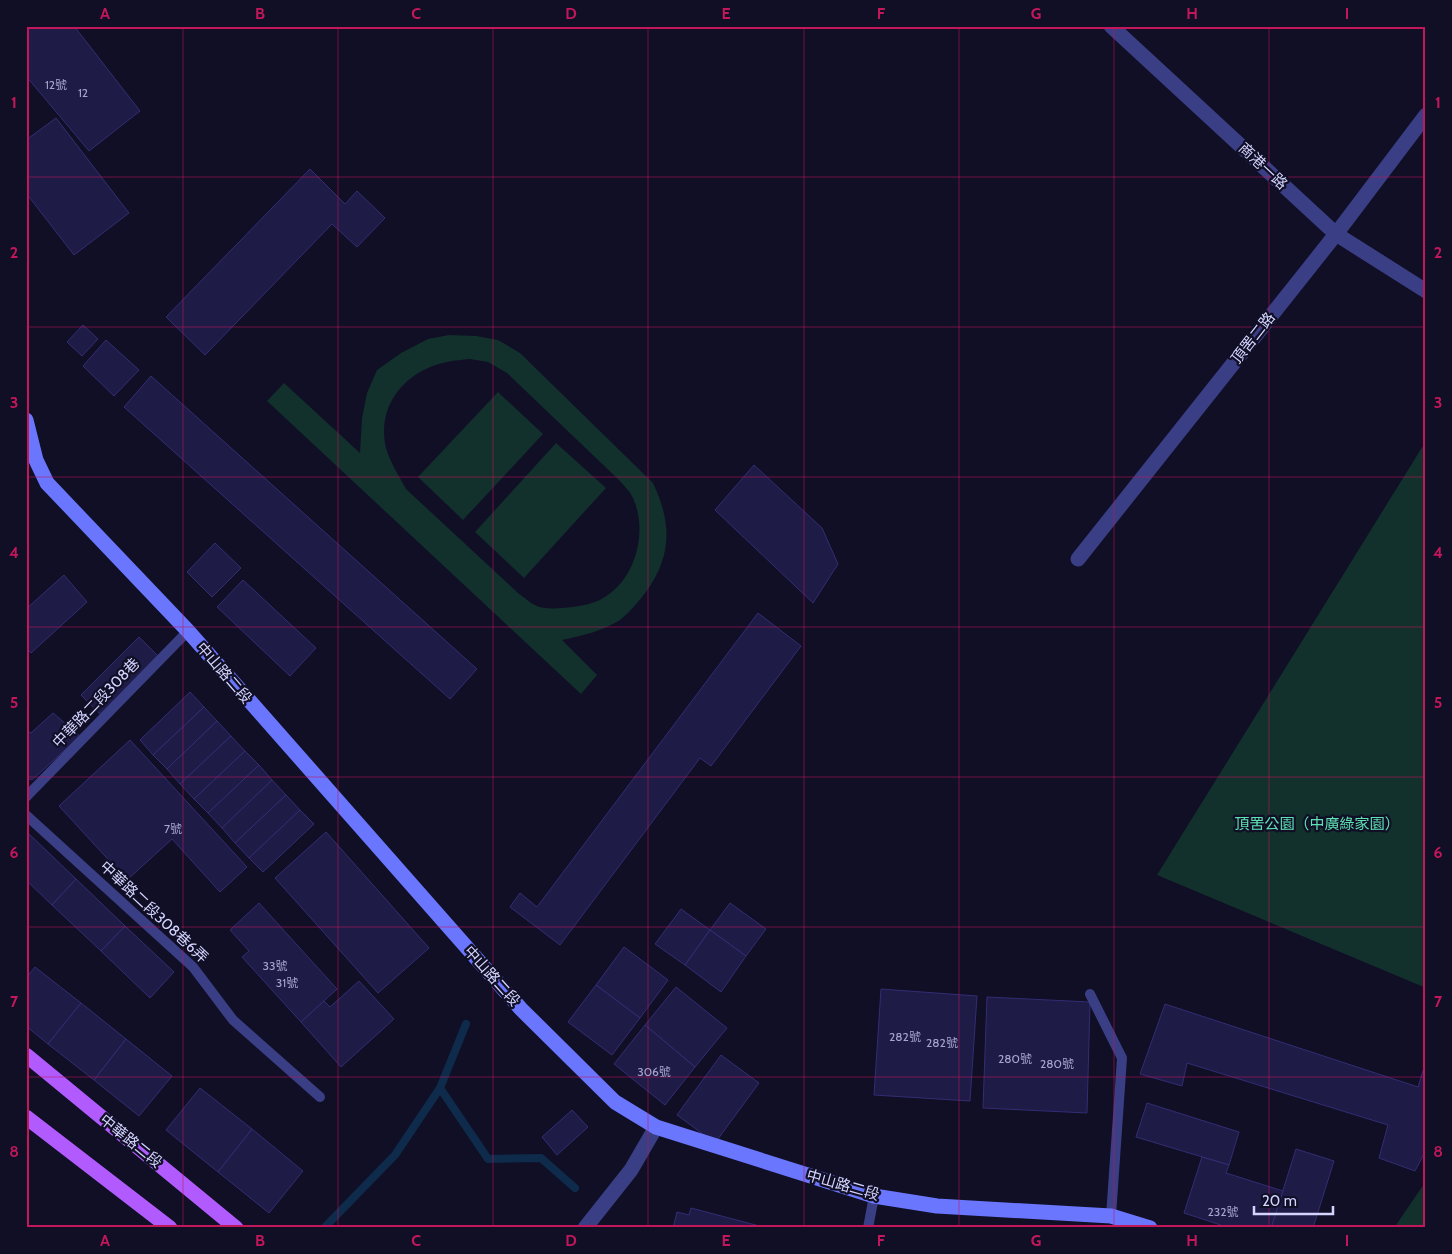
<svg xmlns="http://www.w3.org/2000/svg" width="1452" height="1254" font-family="Cabin,'Noto Sans TC',sans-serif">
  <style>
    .green { fill: #12302c; fill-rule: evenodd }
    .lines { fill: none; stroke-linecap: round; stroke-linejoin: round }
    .stream { stroke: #0e2b4b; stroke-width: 8 }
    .building { fill: #1f1b47; stroke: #332d73 }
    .lane { stroke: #3a3e85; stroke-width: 10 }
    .street { stroke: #3a3e85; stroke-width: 15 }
    .secondary { stroke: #6b76ff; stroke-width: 15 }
    .primary { stroke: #b15bff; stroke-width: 15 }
    .grid { fill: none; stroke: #c2185b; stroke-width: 1; stroke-opacity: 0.55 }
    .labels { text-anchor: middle; stroke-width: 4.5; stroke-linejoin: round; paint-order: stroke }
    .number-label { font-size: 12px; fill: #a7a6d1 }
    .street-label { font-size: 15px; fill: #d4d4ff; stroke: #100f26 }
    .park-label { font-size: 15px; fill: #5ee1b3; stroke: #100f26 }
    .neatline { fill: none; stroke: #c2185b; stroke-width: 2 }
    .grid-label { font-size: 16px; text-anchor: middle; font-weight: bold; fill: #c2185b }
  </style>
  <rect width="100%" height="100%" fill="#100f26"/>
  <g class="green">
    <path d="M449 335 476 336 498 340 520 353 653 483C672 523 672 556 646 592 638 602 630 612 620 620 603 631 581 636 562 640L597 675 581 694 267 401 284 383 360 453 362 418 367 393 377 370 401 353 428 339ZM470 359 488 362 507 373 619 480C624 486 630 491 633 498 648 531 636 578 605 597 596 603 582 606 572 607 561 608 547 610 537 606 531 604 524 597 518 593L406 489C399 476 390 462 386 448 376 405 406 370 447 362 455 360 463 360 470 359Z"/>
    <polygon points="498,392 543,434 463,520 418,477"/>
    <polygon points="1426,441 1426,988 1157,875"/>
    <polygon points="556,443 606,488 524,578 475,532"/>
    <polygon points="1426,1181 1426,1228 1394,1228"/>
  </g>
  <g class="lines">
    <g class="stream">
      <polyline points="466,1024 440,1088 488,1159 541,1158 575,1188"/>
      <polyline points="324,1228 395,1155 440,1088"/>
    </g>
  </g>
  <g class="building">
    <polygon points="26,26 74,26 140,111 89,151 26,76"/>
    <polygon points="56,118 129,213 74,255 26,193 26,140"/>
    <polygon points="310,169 345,204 357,191 385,218 357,247 332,224 205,355 166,317"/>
    <polygon points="83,325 98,339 82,356 67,342"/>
    <polygon points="106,340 139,370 114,396 83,366"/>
    <polygon points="151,376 477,669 450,699 124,407"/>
    <polygon points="754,465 822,528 838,564 813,603 715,510"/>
    <polygon points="215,543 241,568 212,597 187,572"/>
    <polygon points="64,575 87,602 31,653 26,648 26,609"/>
    <polygon points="243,580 316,648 290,676 217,607"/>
    <polygon points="758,613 801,646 711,766 700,758 560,945 510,907 520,893 537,907"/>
    <polygon points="139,637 158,656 101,715 81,695"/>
    <polygon points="190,692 204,707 153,755 140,740"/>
    <polygon points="204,707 217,721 167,769 153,755"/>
    <polygon points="53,713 80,736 32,780 26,778 26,730 31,733"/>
    <polygon points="217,721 231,736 180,784 167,769"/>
    <polygon points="231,736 245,751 194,799 180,784"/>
    <polygon points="130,740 247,867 220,892 172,839 127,880 59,806"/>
    <polygon points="245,751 259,765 208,813 194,799"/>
    <polygon points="259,765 272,780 222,828 208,813"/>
    <polygon points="272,780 286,795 235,843 222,828"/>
    <polygon points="286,795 300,810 249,858 235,843"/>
    <polygon points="300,810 314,824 263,872 249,858"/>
    <polygon points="326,832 429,948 378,993 275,878"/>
    <polygon points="28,833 76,879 52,905 26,880 26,835"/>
    <polygon points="76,879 125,926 101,951 52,905"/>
    <polygon points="259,903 337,989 301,1022 242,957 249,951 230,930"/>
    <polygon points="730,903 766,929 746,956 710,930"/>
    <polygon points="681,909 710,930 685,965 655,944"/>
    <polygon points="125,926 174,972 150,998 101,951"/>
    <polygon points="710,930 746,956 721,992 685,965"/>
    <polygon points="624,947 668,980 640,1018 596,985"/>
    <polygon points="35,967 81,1003 48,1044 26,1026 26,978"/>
    <polygon points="359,981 394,1019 341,1067 301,1022 324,1001 330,1007"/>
    <polygon points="596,985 640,1018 612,1055 568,1022"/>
    <polygon points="676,987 727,1028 695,1067 645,1025"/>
    <polygon points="881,989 977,996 970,1101 874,1095"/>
    <polygon points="987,997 1090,1002 1087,1113 983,1108"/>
    <polygon points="81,1003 126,1039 94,1080 48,1044"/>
    <polygon points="1165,1004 1418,1087 1426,1061 1426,1150 1415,1171 1379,1158 1388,1125 1187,1063 1182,1086 1140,1074"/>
    <polygon points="645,1025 695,1067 665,1105 614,1064"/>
    <polygon points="126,1039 172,1076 139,1116 94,1080"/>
    <polygon points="721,1055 759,1083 715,1143 677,1115"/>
    <polygon points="200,1088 252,1129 218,1172 166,1130"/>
    <polygon points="1147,1103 1239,1132 1229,1165 1136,1137"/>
    <polygon points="572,1110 588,1127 557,1155 542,1137"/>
    <polygon points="252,1129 303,1171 269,1213 218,1172"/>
    <polygon points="1296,1149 1334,1161 1313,1228 1271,1228"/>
    <polygon points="1202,1157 1229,1165 1226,1173 1283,1191 1271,1228 1230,1228 1184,1213"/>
    <polygon points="691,1208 767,1228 673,1228 677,1212 689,1215"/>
  </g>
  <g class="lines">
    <g class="lane">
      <polyline points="26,797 188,631"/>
      <polyline points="26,815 193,967 233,1020 320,1097"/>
      <polyline points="1090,994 1122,1058 1111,1216"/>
      <polyline points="868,1228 874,1196"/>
    </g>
    <g class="street">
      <polyline points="1111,26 1336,234 1426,291"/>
      <polyline points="1078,559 1336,234 1426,115"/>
      <polyline points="585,1228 631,1170 656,1127"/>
    </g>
    <polyline class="secondary" points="26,420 36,460 47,483 188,631 521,1009 615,1102 656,1127 874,1196 937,1206 1111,1216 1150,1228"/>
    <g class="primary">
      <polyline points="26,1055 236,1228"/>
      <polyline points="26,1117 170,1228"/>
    </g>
  </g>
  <path class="grid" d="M183 26V1228M338 26V1228M493 26V1228M648 26V1228M804 26V1228M959 26V1228M1114 26V1228M1269 26V1228M26 177H1426M26 327H1426M26 477H1426M26 627H1426M26 777H1426M26 927H1426M26 1077H1426"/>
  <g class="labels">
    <g class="number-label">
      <text x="56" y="89">12號</text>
      <text x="83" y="97">12</text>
      <text x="173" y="833">7號</text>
      <text x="275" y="970">33號</text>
      <text x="287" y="987">31號</text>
      <text x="905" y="1041">282號</text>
      <text x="942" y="1047">282號</text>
      <text x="1015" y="1063">280號</text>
      <text x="1057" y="1068">280號</text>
      <text x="654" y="1076">306號</text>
      <text x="1223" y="1216">232號</text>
    </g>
    <g class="street-label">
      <text transform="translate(1263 166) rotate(43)" y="5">商港一路</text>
      <text transform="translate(1253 338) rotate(-52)" y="5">頂罟二路</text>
      <text transform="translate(224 673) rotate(49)" y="5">中山路二段</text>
      <text transform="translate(96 703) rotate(-46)" y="5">中華路二段308巷</text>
      <text transform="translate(154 912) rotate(43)" y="5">中華路二段308巷6弄</text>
      <text transform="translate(492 976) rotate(48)" y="5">中山路二段</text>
      <text transform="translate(131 1141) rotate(39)" y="5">中華路二段</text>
      <text transform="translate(843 1185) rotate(16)" y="5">中山路二段</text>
    </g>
    <g class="park-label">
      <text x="1317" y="829">頂罟公園（中廣綠家園）</text>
    </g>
  </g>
  <rect width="1452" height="1254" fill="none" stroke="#100f26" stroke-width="55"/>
  <path d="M1254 1206v8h79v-8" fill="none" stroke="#d4d4ff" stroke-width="2.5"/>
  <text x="1262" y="1206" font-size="15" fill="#d4d4ff" stroke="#100f26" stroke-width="4" paint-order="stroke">20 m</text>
  <rect x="28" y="28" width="1396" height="1198" class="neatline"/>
  <g class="grid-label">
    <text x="105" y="19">A</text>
    <text x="260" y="19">B</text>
    <text x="416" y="19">C</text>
    <text x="571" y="19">D</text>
    <text x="726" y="19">E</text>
    <text x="881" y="19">F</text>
    <text x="1036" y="19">G</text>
    <text x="1192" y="19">H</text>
    <text x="1347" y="19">I</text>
    <text x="14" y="108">1</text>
    <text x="1438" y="108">1</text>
    <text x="14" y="258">2</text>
    <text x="1438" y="258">2</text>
    <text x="14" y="408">3</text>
    <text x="1438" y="408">3</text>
    <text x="14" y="558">4</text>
    <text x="1438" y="558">4</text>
    <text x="14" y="708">5</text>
    <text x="1438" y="708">5</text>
    <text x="14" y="858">6</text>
    <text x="1438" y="858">6</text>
    <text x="14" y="1007">7</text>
    <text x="1438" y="1007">7</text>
    <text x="14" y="1157">8</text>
    <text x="1438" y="1157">8</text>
    <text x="105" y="1246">A</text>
    <text x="260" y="1246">B</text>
    <text x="416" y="1246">C</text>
    <text x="571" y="1246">D</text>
    <text x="726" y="1246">E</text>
    <text x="881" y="1246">F</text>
    <text x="1036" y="1246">G</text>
    <text x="1192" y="1246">H</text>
    <text x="1347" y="1246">I</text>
  </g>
</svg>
